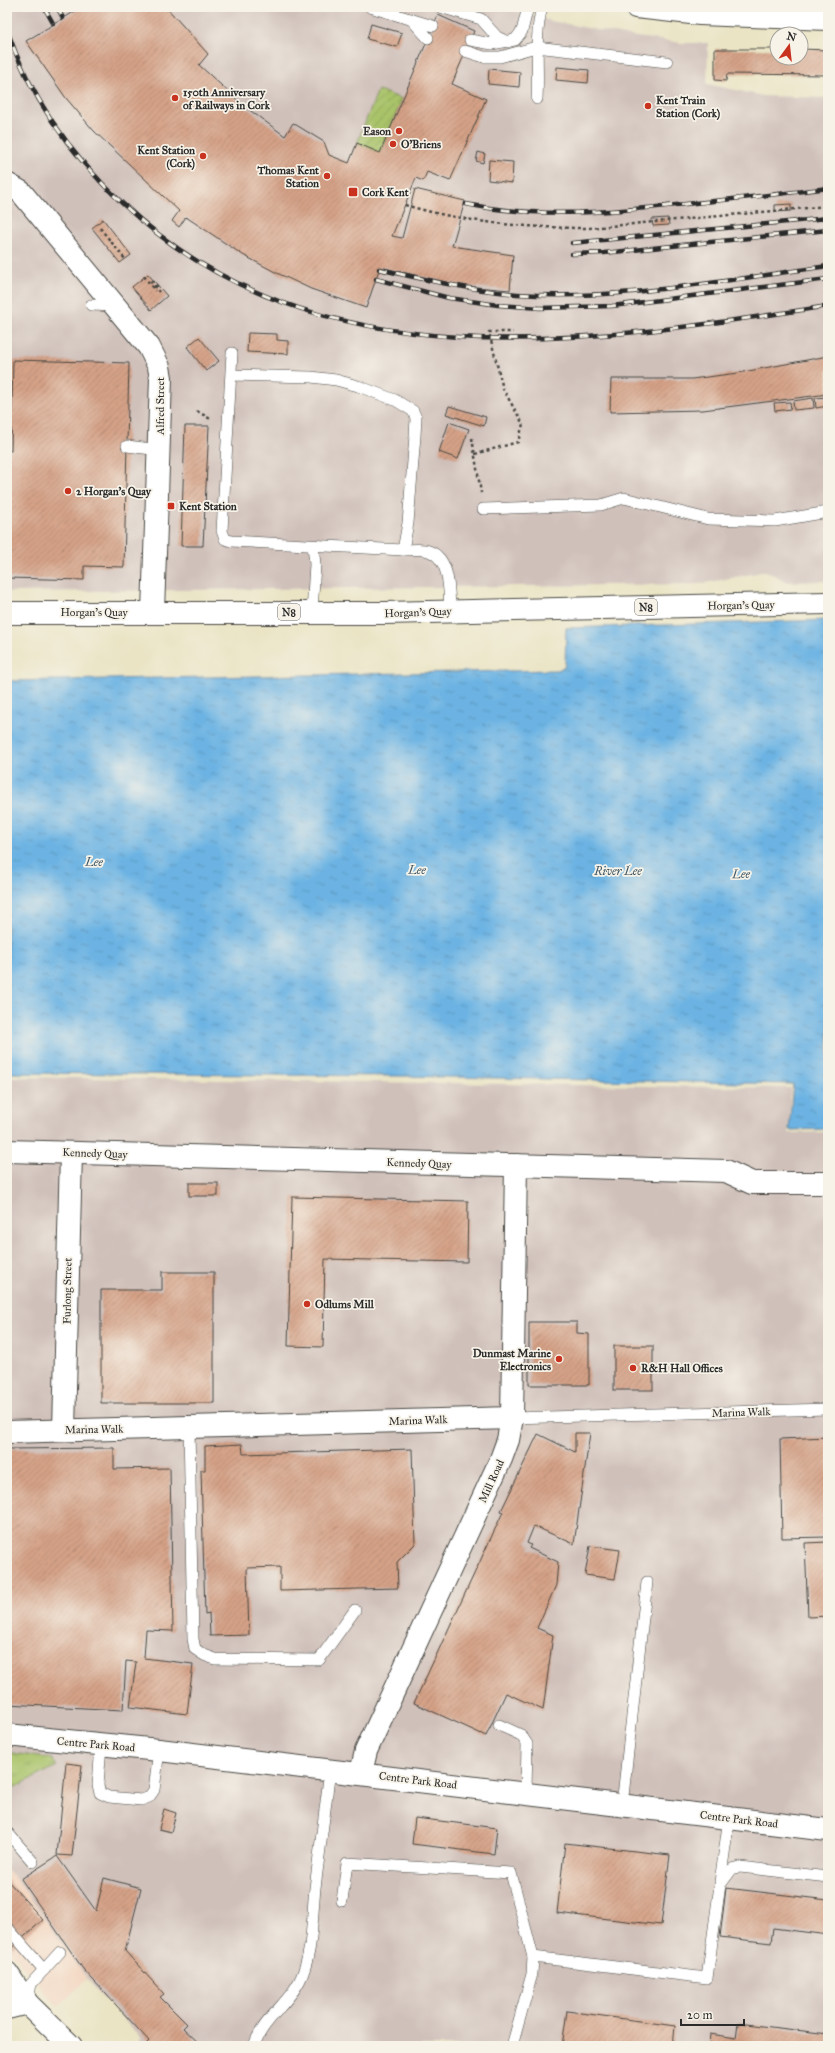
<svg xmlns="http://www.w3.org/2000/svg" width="835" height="2053" font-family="'IM FELL Great Primer',serif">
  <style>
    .built { fill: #f3d4be }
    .industrial { fill: #cfc0ba }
    .grass { fill: url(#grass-tufts); stroke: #6a774a }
    .garden { fill: url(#garden-furrows); stroke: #6a774a }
    .water { fill: url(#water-ripples); stroke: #4c6f87 }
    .building { fill: url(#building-hatch) }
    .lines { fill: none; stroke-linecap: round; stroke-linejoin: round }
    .service-casing { stroke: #484742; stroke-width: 12 }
    .minor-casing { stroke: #484742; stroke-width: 24 }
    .tertiary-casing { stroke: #484742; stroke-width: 24 }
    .trunk-casing { stroke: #484742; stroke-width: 24 }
    .path { stroke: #484742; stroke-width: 2.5; stroke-dasharray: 3 3; stroke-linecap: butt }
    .service { stroke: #fff; stroke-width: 11 }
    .minor { stroke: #fff; stroke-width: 22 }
    .tertiary { stroke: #fff; stroke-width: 22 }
    .trunk { stroke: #fff; stroke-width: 22 }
    .rail-casing { stroke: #2b2b2b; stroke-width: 4.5 }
    .rail { stroke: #f7f3e8; stroke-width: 3; stroke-dasharray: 9; stroke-linecap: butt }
    .poi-dot { fill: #c8321e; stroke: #f7f3e8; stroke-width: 1.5 }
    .labels { text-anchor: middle; stroke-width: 3.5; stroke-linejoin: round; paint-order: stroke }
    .shield { fill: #f7f3e8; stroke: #686764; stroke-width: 1 }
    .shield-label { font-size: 10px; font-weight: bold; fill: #2b2b2b }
    .poi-label { font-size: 11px; font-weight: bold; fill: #2b2b2b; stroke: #f7f3e8; text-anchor: start }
    .street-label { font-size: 11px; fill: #2b2b2b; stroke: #f7f3e8 }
    .water-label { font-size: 12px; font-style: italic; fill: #3e5462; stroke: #f7f3e8 }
  </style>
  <defs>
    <pattern id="grass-tufts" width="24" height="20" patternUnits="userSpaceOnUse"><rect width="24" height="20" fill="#a9c369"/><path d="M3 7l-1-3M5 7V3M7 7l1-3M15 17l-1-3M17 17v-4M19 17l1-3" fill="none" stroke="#8a9f57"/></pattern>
    <pattern id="garden-furrows" width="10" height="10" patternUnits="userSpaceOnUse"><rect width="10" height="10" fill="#a9c369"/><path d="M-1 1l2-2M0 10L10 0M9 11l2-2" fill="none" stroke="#8a9f57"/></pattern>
    <pattern id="water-ripples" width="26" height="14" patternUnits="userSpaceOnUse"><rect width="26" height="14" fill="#6cb3e3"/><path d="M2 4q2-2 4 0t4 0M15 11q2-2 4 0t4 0" fill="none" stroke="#5992b8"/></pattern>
    <pattern id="building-hatch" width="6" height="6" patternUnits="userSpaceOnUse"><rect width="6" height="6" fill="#d5a287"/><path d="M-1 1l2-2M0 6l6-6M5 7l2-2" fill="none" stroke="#ad846f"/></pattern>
  </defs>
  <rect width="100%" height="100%" fill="#f7f3e8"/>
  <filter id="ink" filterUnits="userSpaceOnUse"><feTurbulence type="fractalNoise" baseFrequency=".025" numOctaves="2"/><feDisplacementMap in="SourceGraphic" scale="8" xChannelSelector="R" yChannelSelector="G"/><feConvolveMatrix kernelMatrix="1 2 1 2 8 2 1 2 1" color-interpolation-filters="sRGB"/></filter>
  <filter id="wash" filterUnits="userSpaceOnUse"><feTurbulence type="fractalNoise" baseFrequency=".012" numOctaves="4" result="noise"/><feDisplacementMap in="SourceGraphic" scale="16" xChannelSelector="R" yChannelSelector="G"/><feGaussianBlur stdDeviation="0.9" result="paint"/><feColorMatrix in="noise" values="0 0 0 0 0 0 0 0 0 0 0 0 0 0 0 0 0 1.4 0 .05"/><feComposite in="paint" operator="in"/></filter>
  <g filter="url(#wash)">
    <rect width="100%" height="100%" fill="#eae4c5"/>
    <polygon class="built" points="7,1870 22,1886 87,1979 58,2007 7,1948"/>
    <g class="industrial">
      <polygon points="7,7 501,7 551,21 629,36 682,43 708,43 707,84 763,96 828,98 828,581 788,582 766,571 700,584 7,592"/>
      <polygon points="7,1077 791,1088 788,1133 828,1132 828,2046 133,2046 141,2039 87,1979 22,1886 7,1870"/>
    </g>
    <polygon class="grass" points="7,1752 52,1759 57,1766 7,1791"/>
    <polygon class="garden" points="378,90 402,99 380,153 357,143"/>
    <polygon class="water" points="828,620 828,1129 789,1130 793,1084 398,1076 7,1073 7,681 558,670 565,666 566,628"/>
    <g id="blocks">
      <g class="building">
        <polygon points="82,7 166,7 208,54 199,65 244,106 285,136 293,123 324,142 329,155 349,163 357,143 380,153 438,15 474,31 452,84 486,99 450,181 427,172 423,181 416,178 392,236 402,238 415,189 465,201 452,246 513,255 510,290 464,286 380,267 366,308 311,289 277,273 243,255 186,217 179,227 172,221 179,211 94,131 66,98 26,41"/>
        <polygon points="371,24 402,33 397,47 367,39"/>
        <polygon points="715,49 777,49 777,58 801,58 801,49 828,50 828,75 727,74 726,81 715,80"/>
        <polygon points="557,67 589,70 588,83 556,80"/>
        <polygon points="489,69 520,72 519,87 488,84"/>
        <polygon points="478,152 485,154 483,163 476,161"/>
        <polygon points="489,160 513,162 512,183 488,180"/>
        <polygon points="791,204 791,211 775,212 775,205"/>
        <polygon points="668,218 669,225 653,226 652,219"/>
        <polygon points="103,219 131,255 120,263 92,228"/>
        <polygon points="148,274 167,296 151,310 132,287"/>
        <polygon points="248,333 277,334 277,340 288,341 288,354 247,352"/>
        <polygon points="199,337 219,361 206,371 187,347"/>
        <polygon points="828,356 828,394 703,410 610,412 611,379 692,379 738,373"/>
        <polygon points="13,360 129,363 124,567 84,566 84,580 8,578 9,530 7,530 7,451 11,451"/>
        <polygon points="828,397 828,406 816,408 815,398"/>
        <polygon points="813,398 814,408 794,410 793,401"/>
        <polygon points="790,402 791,409 775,411 774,403"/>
        <polygon points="449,406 486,417 484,426 446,414"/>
        <polygon points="449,422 469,429 458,459 439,452"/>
        <polygon points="185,426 209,426 203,546 181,546"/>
        <rect x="189" y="1183" width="29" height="13"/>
        <polygon points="292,1197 468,1201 467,1262 325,1259 323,1347 288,1346"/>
        <polygon points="162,1272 214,1272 214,1403 101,1403 101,1290 162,1290"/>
        <polygon points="529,1322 577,1322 577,1333 589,1334 589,1385 529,1385"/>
        <rect x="614" y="1346" width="39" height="44"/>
        <polygon points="575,1433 590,1433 574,1544 534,1526 527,1543 531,1545 529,1548 558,1562 556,1585 537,1628 553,1635 543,1710 506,1693 486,1736 414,1703 503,1512 501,1511 538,1434 575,1452"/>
        <polygon points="828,1437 828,1537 782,1538 780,1439"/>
        <polygon points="242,1444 243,1454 412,1449 415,1544 397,1562 398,1588 280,1591 280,1567 247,1568 249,1635 210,1636 209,1613 205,1614 201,1470 205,1470 205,1446"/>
        <polygon points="114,1448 114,1469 170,1468 173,1631 146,1630 144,1658 193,1664 187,1714 130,1707 136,1662 126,1661 123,1710 7,1704 7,1449"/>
        <polygon points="828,1542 828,1616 808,1617 805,1543"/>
        <polygon points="590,1546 620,1550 615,1579 585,1575"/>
        <polygon points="66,1763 82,1765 72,1856 57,1855"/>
        <polygon points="164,1809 176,1813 171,1832 159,1829"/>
        <polygon points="415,1818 497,1828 494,1854 412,1844"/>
        <polygon points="565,1843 670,1855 661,1925 557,1913"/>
        <polygon points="57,1856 96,1911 104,1878 141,1888 125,1951 164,1994 160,1997 187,2024 183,2028 202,2046 144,2046 149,2041 83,1969 21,1879"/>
        <polygon points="7,1880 43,1920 8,1951 7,1950"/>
        <polygon points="726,1888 828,1900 828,1935 773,1928 771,1943 720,1937"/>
        <polygon points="567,2011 675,2026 673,2046 562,2046"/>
        <polygon points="738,2023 828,2034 828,2046 709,2046 710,2034 736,2038"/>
      </g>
    </g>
  </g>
  <g filter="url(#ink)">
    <use href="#blocks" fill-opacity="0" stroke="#484742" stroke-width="1"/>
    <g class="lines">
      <defs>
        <g id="service">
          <polyline points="370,7 433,26"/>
          <polyline points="440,7 481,19 497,37 508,42"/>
          <polyline points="411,19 428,38"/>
          <polyline points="470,40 492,44 515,40 522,31 528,7"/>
          <polyline points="465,51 484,57 500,57 536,47 667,62"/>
          <path d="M537 99C539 68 534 37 542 7"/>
          <polyline points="91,305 115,306"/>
          <polyline points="231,375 311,377 336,380 358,386 395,400 413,411 416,418 415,436 408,523 403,550 231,541 225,539 222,531 232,353"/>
          <polyline points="127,446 160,450"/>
          <polyline points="483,509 601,505 624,498 708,519 775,521 828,512"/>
          <path d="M403 550C410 550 418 549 425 550 451 555 449 591 450 611"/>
          <polyline points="312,612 315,564 313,546"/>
          <polyline points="512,1418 828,1409"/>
          <polyline points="189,1427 193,1639 195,1649 204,1655 215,1659 319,1660 355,1610"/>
          <polyline points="499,1725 521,1735 527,1744 526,1793"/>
          <polyline points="101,1745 98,1785 100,1793 109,1797 141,1800 149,1797 154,1790 159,1750"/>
          <polyline points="622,1805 647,1582"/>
          <polyline points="7,1832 33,1862"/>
          <polyline points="720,1882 729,1818"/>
          <polyline points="342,1901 347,1863 511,1873 533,1957 707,1978 720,1885 732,1869 740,1867 828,1877"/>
          <polyline points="7,1927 44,1970"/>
          <polyline points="28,2001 31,1984 60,1952"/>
          <path d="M254 2046C263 2017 295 2000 304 1970 313 1944 312 1916 315 1888 320 1849 325 1809 330 1770"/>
          <polyline points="512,2046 532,1974 533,1957"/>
        </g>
        <g id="minor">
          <polyline points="7,1151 726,1171 752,1183 828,1183"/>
          <polyline points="64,1430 71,1153"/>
          <polyline points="7,1432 512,1418"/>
          <polyline points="361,1773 366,1751 501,1459 508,1440 512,1418 516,1165"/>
        </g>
        <g id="tertiary">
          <polyline points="7,184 21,192 149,347 159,367 161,378 153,612"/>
          <polyline points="7,1735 159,1750 828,1830"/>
          <polyline points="7,1973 27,2003 71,2046"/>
          <polyline points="7,2008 27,2003"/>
        </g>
        <g id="trunk">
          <polyline points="636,7 700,14 828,19"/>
          <polyline points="7,613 385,613 828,603"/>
        </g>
      </defs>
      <use href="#service" class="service-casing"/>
      <use href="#minor" class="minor-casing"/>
      <use href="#tertiary" class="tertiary-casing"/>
      <use href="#trunk" class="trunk-casing"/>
      <g class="path">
        <path d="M405 205C466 223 527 228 589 228L828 206"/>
        <polyline points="100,228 125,259"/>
        <polyline points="144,276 155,291"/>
        <polyline points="152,280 159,289"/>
        <polyline points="150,281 159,292"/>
        <polyline points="197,411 212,420"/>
        <polyline points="472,438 481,493"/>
        <polyline points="475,454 518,442 523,424 503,389 489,332 513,332"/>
      </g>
      <use href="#service" class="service"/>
      <use href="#minor" class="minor"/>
      <use href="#tertiary" class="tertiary"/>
      <use href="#trunk" class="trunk"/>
      <defs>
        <g id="rail">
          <polyline points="44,7 53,23"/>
          <polyline points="57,7 63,18"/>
          <path d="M7 30C30 97 71 155 122 203 314 386 591 343 828 306"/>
          <path d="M466 204C540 219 612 212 686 204 734 199 781 194 828 188"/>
          <polyline points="572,243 828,218"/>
          <polyline points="572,254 604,253 828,230"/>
          <path d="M379 269C425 280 470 290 517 294 620 301 726 280 828 266"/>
          <polyline points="376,279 449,298 498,305 540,308 612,306 828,279"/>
        </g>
      </defs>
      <use href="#rail" class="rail-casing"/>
      <use href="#rail" class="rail"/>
    </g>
  </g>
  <g class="poi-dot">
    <circle cx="175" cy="98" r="4"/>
    <circle cx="648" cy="106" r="4"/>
    <circle cx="399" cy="131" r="4"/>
    <circle cx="393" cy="144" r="4"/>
    <circle cx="203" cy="156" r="4"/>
    <circle cx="327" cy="176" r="4"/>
    <rect x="348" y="187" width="10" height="10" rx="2"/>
    <circle cx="68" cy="491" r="4"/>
    <rect x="167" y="502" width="8" height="8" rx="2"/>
    <circle cx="307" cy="1304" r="4"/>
    <circle cx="559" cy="1359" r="4"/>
    <circle cx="633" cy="1368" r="4"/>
  </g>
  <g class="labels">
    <g class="shield">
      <rect x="635" y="599" width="22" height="16" rx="3"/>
      <rect x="278" y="604" width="22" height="16" rx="3"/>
    </g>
    <g class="shield-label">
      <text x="646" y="611">N8</text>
      <text x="289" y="616">N8</text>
    </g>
    <g class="poi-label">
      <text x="183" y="96">150th Anniversary<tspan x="183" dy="13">of Railways in Cork</tspan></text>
      <text x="656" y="104">Kent Train<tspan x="656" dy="13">Station (Cork)</tspan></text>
      <text x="391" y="135" text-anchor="end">Eason</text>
      <text x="401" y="148">O'Briens</text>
      <text x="195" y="154" text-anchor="end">Kent Station<tspan x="195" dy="13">(Cork)</tspan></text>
      <text x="319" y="174" text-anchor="end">Thomas Kent<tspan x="319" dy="13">Station</tspan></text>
      <text x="362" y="196">Cork Kent</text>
      <text x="76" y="495">2 Horgan's Quay</text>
      <text x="179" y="510">Kent Station</text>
      <text x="315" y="1308">Odlums Mill</text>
      <text x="551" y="1357" text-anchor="end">Dunmast Marine<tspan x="551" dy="13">Electronics</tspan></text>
      <text x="641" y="1372">R&amp;H Hall Offices</text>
    </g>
    <g class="street-label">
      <text transform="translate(160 406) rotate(-90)" y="4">Alfred Street</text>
      <text transform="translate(741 605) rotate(-1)" y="4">Horgan's Quay</text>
      <text x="94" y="616">Horgan's Quay</text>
      <text transform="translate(418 612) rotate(-2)" y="4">Horgan's Quay</text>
      <text transform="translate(95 1153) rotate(2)" y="4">Kennedy Quay</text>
      <text transform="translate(419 1163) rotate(2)" y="4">Kennedy Quay</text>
      <text transform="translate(67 1291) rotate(-89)" y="4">Furlong Street</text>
      <text transform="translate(741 1412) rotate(-2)" y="4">Marina Walk</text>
      <text transform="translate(418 1420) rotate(-2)" y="4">Marina Walk</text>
      <text transform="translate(94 1429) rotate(-1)" y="4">Marina Walk</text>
      <text transform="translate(491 1481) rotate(-65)" y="4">Mill Road</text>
      <text transform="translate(96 1744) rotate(5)" y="4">Centre Park Road</text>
      <text transform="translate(418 1780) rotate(7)" y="4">Centre Park Road</text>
      <text transform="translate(739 1819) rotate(7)" y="4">Centre Park Road</text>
    </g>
    <g class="water-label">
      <text transform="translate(94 862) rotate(1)" y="4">Lee</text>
      <text transform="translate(417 870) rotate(1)" y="4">Lee</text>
      <text x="618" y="875">River Lee</text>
      <text transform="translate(741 874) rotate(-1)" y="4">Lee</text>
    </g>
  </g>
  <rect width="835" height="2053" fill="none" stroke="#f7f3e8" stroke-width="24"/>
  <g transform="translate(789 46) rotate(15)"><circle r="19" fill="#f7f3e8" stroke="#a5a39c"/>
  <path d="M0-3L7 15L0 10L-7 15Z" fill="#c8321e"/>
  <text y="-6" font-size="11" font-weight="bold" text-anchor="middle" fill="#2b2b2b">N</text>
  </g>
  <path d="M681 2019v6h63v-6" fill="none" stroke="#2b2b2b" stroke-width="2"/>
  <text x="687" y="2019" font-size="12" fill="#2b2b2b" stroke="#f7f3e8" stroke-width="3" paint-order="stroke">20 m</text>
</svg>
